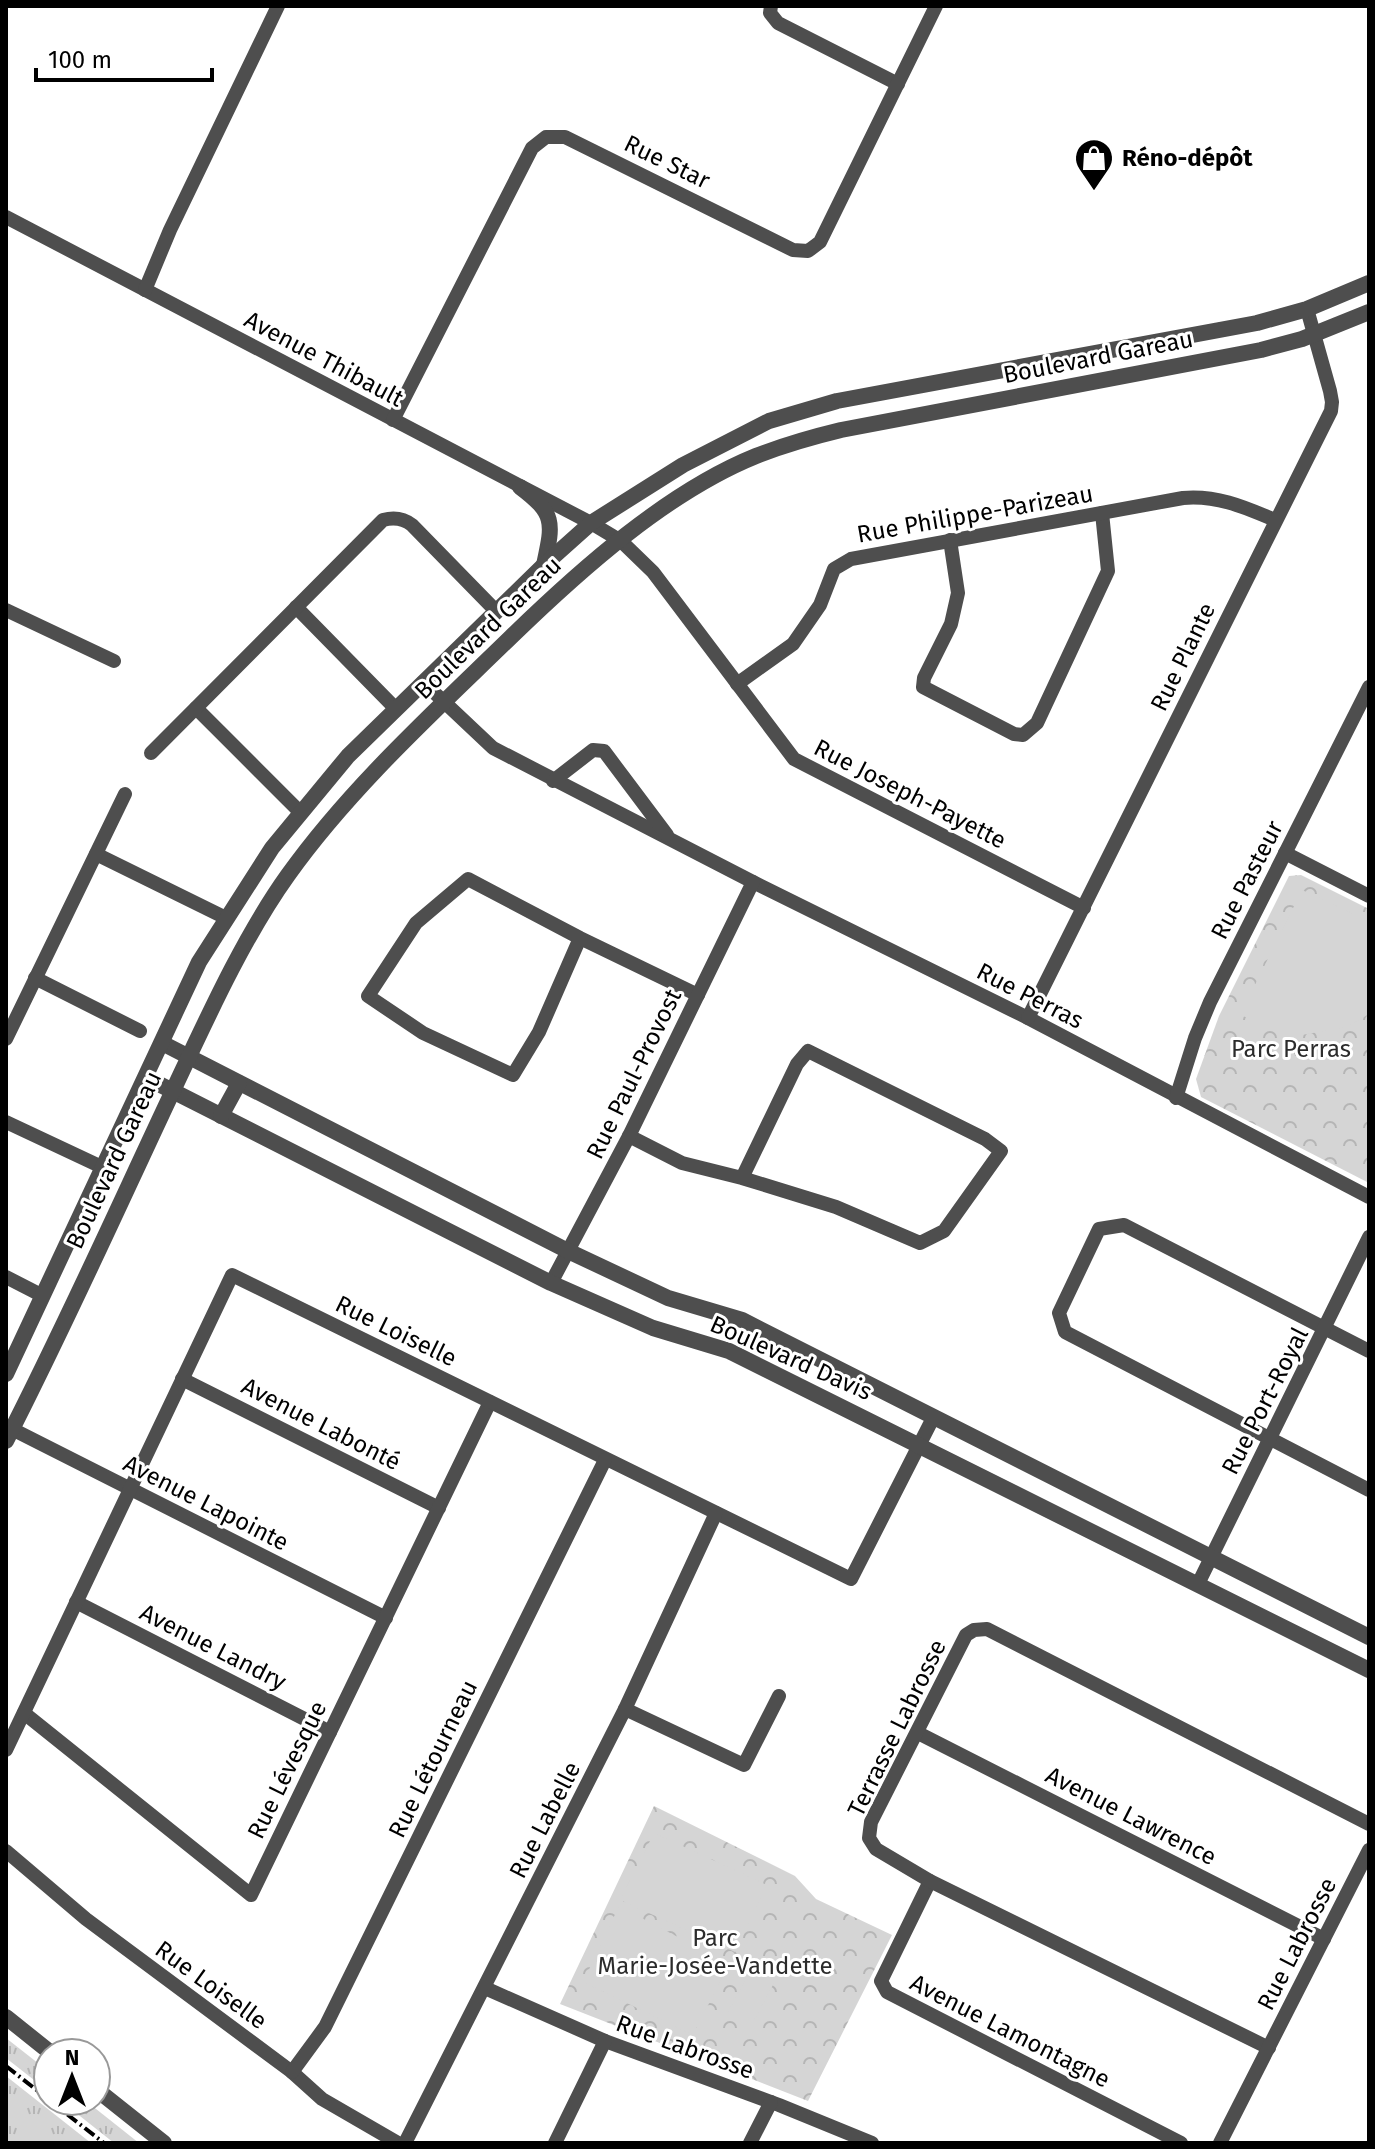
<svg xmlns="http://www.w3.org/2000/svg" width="1375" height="2149" font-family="'Fira Sans',sans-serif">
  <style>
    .grass { fill: url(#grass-tufts) }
    .park { fill: url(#park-crowns) }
    .pitch { fill: #d5d5d5 }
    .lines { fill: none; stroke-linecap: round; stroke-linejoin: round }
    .minor { stroke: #4e4e4e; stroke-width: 14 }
    .tertiary { stroke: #4e4e4e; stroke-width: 16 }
    .rail { stroke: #000; stroke-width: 4; stroke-dasharray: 12 4 2 4; stroke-linecap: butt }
    .labels { text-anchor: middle; stroke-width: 6; stroke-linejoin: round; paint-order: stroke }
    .poi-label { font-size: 24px; font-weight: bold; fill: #000; stroke: #fff; text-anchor: start }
    .street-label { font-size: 24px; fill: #000; stroke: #fff }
    .park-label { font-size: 24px; fill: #2c2c2c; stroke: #fff }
  </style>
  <defs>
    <pattern id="grass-tufts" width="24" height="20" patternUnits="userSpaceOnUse" patternTransform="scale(2)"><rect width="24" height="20" fill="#d5d5d5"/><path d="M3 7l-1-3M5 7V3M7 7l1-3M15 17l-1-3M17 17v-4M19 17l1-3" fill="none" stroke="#b5b5b5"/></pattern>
    <pattern id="park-crowns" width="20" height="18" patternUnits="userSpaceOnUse" patternTransform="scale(2)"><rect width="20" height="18" fill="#d5d5d5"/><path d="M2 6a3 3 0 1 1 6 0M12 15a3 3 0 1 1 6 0" fill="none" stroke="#b5b5b5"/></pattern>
  </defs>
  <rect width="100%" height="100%" fill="#fff"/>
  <g class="grass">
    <polygon points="6,2038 48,2071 48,2091 6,2058"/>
    <polygon points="6,2076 91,2143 6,2143"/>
    <polygon points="61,2101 86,2101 139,2143 114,2143"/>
  </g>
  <g class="park">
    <polygon points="1301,875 1369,909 1369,1183 1201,1097 1196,1079 1219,1016 1289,876"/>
    <polygon points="654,1806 795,1876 816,1899 892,1935 808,2101 560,2004"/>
  </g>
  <g class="pitch">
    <polygon points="1302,890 1369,921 1369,1014 1347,1027 1296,1036 1240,1015"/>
    <polygon points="654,1833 767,1885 735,1952 620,1900"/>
    <polygon points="619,1906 729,1964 693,2035 583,1982"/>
    <polygon points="750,1971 774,1983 752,2024 728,2012"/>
  </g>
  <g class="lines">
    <g class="minor">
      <polyline points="771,6 770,13 778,23 898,84"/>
      <polyline points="6,217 591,523 621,541 653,572 794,759 1084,908"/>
      <polyline points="145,290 170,230 278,6"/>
      <polyline points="393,420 532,148 546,137 565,137 793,250 808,251 820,242 936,6"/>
      <polyline points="950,540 958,593 951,624 924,678 923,687 1014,734 1023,735 1037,723 1108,571 1102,513"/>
      <polyline points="296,607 396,709"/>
      <polyline points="6,610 114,661"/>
      <polyline points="423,682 493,748 753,882 1028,1018 1369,1197"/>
      <path d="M737 684 793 644 820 605 834 569 851 559 1183 498C1217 495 1244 507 1275 520"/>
      <polyline points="196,708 301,813"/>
      <path d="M151 753 383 520C394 517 403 518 412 525L496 611"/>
      <polyline points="553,781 593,750 604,751 667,835"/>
      <polyline points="1285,853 1369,896"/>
      <polyline points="96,854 226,918"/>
      <polyline points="580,938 539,1032 513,1075 423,1033 368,996 416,923 468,879 580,938 698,995"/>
      <polyline points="35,978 140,1031"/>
      <polyline points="1028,1018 1331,411 1332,402 1330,391 1307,309"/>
      <polyline points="6,1039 125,794"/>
      <polyline points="1176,1098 1195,1038 1210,1002 1369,687"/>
      <polyline points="6,1122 104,1168"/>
      <polyline points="629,1136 682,1163 742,1178 836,1207 920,1243 944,1231 1001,1151 985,1139 808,1051 797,1064 742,1178"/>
      <polyline points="6,1277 43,1296"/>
      <polyline points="551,1283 629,1136 753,882"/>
      <polyline points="1369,1351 1124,1225 1099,1229 1059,1313 1065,1332 1369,1490"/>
      <polyline points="182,1379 439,1508"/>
      <polyline points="6,1426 386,1618"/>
      <polyline points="1198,1584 1369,1237"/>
      <polyline points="76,1602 330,1732"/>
      <polyline points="625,1709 744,1765 779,1696"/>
      <polyline points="24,1713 251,1895 490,1402"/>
      <polyline points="918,1733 1324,1939"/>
      <polyline points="6,1750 232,1275 851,1579 933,1418"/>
      <polyline points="6,1851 86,1919 292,2072 322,2099 398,2143"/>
      <polyline points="930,1881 881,1981 887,1992 1181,2143"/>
      <polyline points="485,1988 605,2041 779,2105 872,2143"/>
      <polyline points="1269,2048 930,1881 876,1849 869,1838 871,1822 966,1635 974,1630 987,1629 1369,1824"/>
      <polyline points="292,2072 325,2027 605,1460"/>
      <polyline points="405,2143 625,1709 716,1513"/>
      <polyline points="555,2143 605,2041"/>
      <polyline points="750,2143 771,2102"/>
      <polyline points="1220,2143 1369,1850"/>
    </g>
    <g class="tertiary">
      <path d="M520 487C556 514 553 523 544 565"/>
      <polyline points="162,1043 568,1251 668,1298 742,1320 1369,1637"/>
      <polyline points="147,1078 551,1283 653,1328 729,1351 1369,1670"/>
      <polyline points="221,1116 239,1083"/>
      <polyline points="6,1374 199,962 272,848 348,756 544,565 591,523 683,465 769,421 837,401 1257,323 1307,309 1369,283"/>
      <path d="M6 1441C64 1328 116 1212 170 1097 204 1025 242 939 288 875 350 788 435 711 511 637 580 570 667 492 756 456 784 445 812 437 841 430L1261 350 1302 339 1369 312"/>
      <polyline points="6,2017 51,2053"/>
      <polyline points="96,2089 164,2143"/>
    </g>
    <g class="rail">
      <polyline points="6,2066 48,2099"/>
      <polyline points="50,2101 104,2143"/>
    </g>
  </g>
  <defs>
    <symbol id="shop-pin" viewBox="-11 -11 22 30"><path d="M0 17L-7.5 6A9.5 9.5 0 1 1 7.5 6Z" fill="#000" stroke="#fff"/><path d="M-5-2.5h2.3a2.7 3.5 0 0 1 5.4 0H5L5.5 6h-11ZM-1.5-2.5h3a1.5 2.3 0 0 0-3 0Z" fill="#fff"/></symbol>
  </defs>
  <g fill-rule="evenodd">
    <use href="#shop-pin" x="1072" y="136" width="44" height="60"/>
  </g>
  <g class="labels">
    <g class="poi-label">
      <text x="1122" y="166">Réno-dépôt</text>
    </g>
    <g class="street-label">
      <text transform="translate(667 162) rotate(26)" y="8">Rue Star</text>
      <text transform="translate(1098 357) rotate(-11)" y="8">Boulevard Gareau</text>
      <text transform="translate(324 359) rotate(28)" y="8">Avenue Thibault</text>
      <text transform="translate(975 514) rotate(-10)" y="8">Rue Philippe-Parizeau</text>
      <text transform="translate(488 628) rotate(-44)" y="8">Boulevard Gareau</text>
      <text transform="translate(1183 657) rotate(-64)" y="8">Rue Plante</text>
      <text transform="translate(910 794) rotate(27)" y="8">Rue Joseph-Payette</text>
      <text transform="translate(1247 880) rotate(-63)" y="8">Rue Pasteur</text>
      <text transform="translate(1030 996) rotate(27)" y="8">Rue Perras</text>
      <text transform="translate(634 1074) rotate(-64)" y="8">Rue Paul-Provost</text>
      <text transform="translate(114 1160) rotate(-65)" y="8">Boulevard Gareau</text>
      <text transform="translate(396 1331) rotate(26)" y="8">Rue Loiselle</text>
      <text transform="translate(791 1358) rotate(24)" y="8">Boulevard Davis</text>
      <text transform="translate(1265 1401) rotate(-63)" y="8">Rue Port-Royal</text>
      <text transform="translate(321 1424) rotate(27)" y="8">Avenue Labonté</text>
      <text transform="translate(206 1503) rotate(27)" y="8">Avenue Lapointe</text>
      <text transform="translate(213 1647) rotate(27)" y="8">Avenue Landry</text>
      <text transform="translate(897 1728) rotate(-64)" y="8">Terrasse Labrosse</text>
      <text transform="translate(433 1759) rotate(-64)" y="8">Rue Létourneau</text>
      <text transform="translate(287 1770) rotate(-64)" y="8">Rue Lévesque</text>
      <text transform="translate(1131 1816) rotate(27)" y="8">Avenue Lawrence</text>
      <text transform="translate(545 1820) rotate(-63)" y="8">Rue Labelle</text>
      <text transform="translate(1297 1944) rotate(-63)" y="8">Rue Labrosse</text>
      <text transform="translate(211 1985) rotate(36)" y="8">Rue Loiselle</text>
      <text transform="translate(1010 2031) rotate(27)" y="8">Avenue Lamontagne</text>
      <text transform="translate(685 2047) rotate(20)" y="8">Rue Labrosse</text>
    </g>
    <g class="park-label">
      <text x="1291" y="1057">Parc Perras</text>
      <text x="715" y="1946">Parc<tspan x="715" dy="28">Marie-Josée-Vandette</tspan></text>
    </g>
  </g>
  <rect width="1375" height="2149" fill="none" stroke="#000000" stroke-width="16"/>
  <g transform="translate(72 2077)"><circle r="38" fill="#ffffff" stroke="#999999" stroke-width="2"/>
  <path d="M0-6L14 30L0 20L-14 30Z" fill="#000000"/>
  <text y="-12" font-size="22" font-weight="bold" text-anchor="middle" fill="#000000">N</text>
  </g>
  <path d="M36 68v12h176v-12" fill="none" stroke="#000000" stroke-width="4"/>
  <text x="48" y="68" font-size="24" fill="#000000" stroke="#ffffff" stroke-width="6" paint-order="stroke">100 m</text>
</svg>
